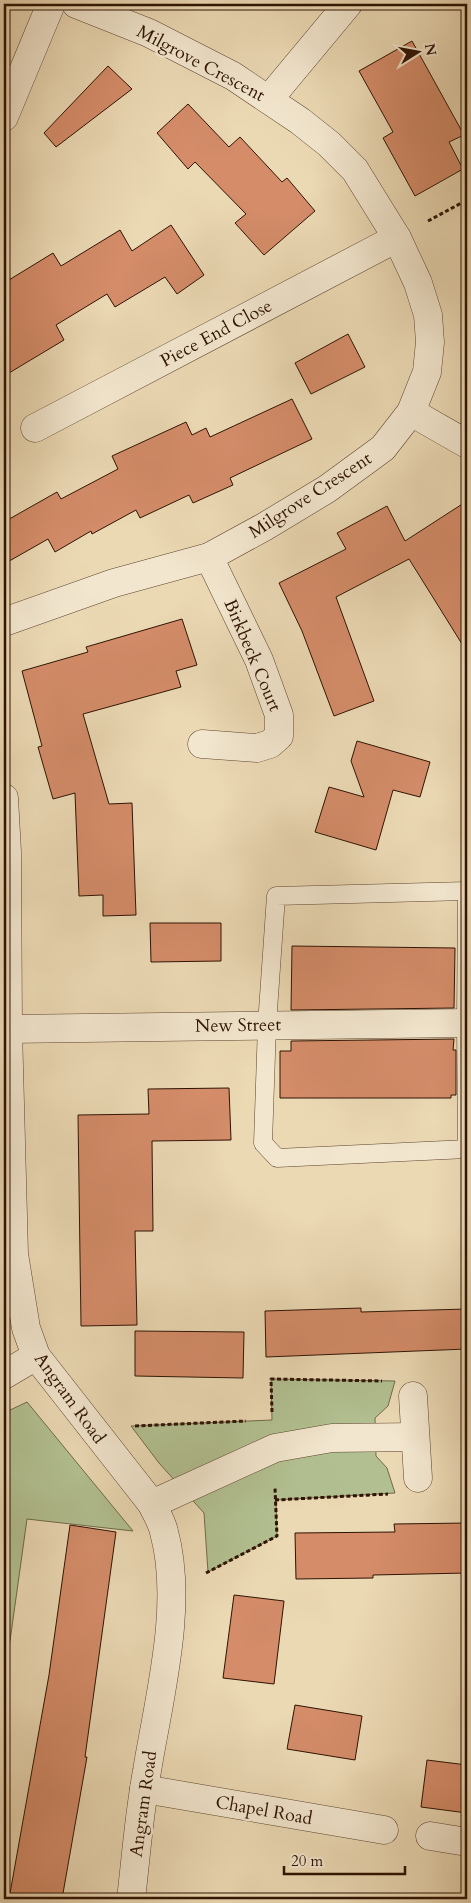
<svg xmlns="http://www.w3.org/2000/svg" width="471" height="1903" font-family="Cardo,serif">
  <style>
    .green { fill: #b2c091; stroke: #706a4a }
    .building { fill: #d48c69; stroke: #2e1303 }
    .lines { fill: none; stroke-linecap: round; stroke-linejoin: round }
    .service-casing { stroke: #5d442f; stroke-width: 19 }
    .minor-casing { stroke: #5d442f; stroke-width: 29 }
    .path { stroke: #2e1303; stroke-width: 3; stroke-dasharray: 4 2.5; stroke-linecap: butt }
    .service { stroke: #f2e6ce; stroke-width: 18 }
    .minor { stroke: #f2e6ce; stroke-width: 28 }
    .labels { text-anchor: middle; stroke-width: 5; stroke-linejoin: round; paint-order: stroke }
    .street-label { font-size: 18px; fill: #2e1303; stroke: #f2e6ce }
  </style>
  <rect width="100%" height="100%" fill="#ebd9b4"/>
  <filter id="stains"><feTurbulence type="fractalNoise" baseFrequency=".004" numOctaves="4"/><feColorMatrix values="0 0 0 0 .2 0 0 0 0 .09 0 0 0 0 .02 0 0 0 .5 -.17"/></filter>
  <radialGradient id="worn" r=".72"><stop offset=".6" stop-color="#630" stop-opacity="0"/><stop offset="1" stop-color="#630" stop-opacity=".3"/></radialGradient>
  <g class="green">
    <polygon points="271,1379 395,1381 388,1406 375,1418 376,1456 387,1468 395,1493 276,1500 277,1536 208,1572 204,1513 159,1463 131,1426 272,1420"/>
    <polygon points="27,1402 133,1531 27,1519 4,1684 4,1413"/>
  </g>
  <g class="building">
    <polygon points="412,41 464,135 449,142 463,169 415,196 383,138 393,132 359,71"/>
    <polygon points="108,66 132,89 56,147 44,133"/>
    <polygon points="188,104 229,147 240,137 282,182 287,178 315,211 264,255 235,223 246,214 195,162 188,169 157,133"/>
    <polygon points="171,225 204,275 177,294 165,277 115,307 107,294 56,325 64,340 4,376 4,283 53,253 61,266 120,230 132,251"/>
    <polygon points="348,334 365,367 311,394 295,363"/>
    <polygon points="292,399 312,439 230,478 233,485 193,503 189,495 140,518 136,510 92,534 91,531 55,552 48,539 4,564 4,522 57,492 61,499 118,469 112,456 186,422 192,435 206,428 210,437"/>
    <polygon points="467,501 467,652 409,559 336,597 374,701 334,716 302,631 279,583 346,549 337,533 387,506 405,541"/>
    <polygon points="182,619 197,665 176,671 181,687 83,714 109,804 132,803 136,915 103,916 103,895 79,896 75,793 53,799 38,747 42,746 22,671 88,652 86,647"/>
    <polygon points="357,741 430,762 420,797 393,790 376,850 315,832 329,787 364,797 351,761"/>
    <polygon points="150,923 221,923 221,961 151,962"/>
    <polygon points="292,946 455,948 454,1008 291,1010"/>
    <polygon points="454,1039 453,1050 456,1050 456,1095 451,1095 451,1098 280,1098 280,1051 291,1051 291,1041"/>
    <polygon points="229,1088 231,1140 152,1141 153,1231 135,1231 137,1325 81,1326 78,1115 149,1114 148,1089"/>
    <polygon points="361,1308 361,1312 467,1309 467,1349 266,1357 265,1311"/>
    <polygon points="135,1331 244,1332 243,1378 135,1376"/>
    <polygon points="467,1523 467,1573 373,1575 373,1578 296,1579 295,1533 395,1532 394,1524"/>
    <polygon points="70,1525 116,1532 85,1757 87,1757 62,1899 9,1899 49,1675"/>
    <polygon points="234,1595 284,1601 274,1684 223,1678"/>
    <polygon points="295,1705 362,1716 355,1760 287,1749"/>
    <polygon points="427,1760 467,1765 467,1813 421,1807"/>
  </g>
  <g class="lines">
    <defs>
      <g id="service">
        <polyline points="467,891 276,896 267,1025 263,1143 277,1158 467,1149"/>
        <polyline points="467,897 466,1023 467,1141"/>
      </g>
      <g id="minor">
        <polyline points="269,99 348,4"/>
        <polyline points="4,117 51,4"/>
        <polyline points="411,412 467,444"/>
        <polyline points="35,428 397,238"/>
        <polyline points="4,622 114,583 209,557 264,527 327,489 383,448 411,412 427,372 430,342 428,315 418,283 397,238 355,170 329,144 300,121 233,76 149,33 76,4"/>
        <polyline points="202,744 257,748 270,744 279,736 279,715 259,660 209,557"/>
        <path d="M4 798 7 852 8 1029 14 1254 26 1328 36 1356 152 1504C156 1513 162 1522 164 1532 184 1605 159 1697 147 1771 139 1814 136 1857 131 1899"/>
        <polyline points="8,1029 467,1023"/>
        <polyline points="4,1375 36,1356"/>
        <polyline points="413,1396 418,1478"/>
        <polyline points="152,1504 275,1448 332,1438 415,1437"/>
        <polyline points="144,1789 384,1830"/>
        <polyline points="430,1836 467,1842"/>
      </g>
    </defs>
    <use href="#service" class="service-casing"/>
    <use href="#minor" class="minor-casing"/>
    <g class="path">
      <polyline points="428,221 467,200"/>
      <polyline points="272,1412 271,1379 382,1381"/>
      <polyline points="135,1426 246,1421"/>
      <polyline points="275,1500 388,1494"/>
      <polyline points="206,1573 277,1536 275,1488"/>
    </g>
    <use href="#service" class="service"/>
    <use href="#minor" class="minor"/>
  </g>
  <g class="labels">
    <g class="street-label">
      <text transform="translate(201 63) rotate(28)" y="6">Milgrove Crescent</text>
      <text transform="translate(216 333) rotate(-28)" y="6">Piece End Close</text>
      <text transform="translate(310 495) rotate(-33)" y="6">Milgrove Crescent</text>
      <text transform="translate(253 655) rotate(67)" y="6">Birkbeck Court</text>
      <text transform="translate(238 1025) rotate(-1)" y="6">New Street</text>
      <text transform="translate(70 1398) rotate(54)" y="6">Angram Road</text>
      <text transform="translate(143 1804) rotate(-82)" y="6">Angram Road</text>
      <text transform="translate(264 1810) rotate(10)" y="6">Chapel Road</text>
    </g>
  </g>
  <rect width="471" height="1903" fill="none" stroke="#ebd9b4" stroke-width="20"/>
  <rect x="5" y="5" width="461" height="1893" fill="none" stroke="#2e1303" stroke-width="2.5"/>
  <rect x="10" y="10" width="451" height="1883" fill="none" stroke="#2e1303"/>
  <g transform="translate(418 52) rotate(79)" stroke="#f2e6ce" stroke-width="4" paint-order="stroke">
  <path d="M0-4L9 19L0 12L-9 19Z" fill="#2e1303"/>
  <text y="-8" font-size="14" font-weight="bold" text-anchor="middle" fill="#2e1303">N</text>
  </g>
  <path d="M284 1866v8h121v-8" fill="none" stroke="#2e1303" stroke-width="2.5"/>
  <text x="291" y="1866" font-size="15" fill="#2e1303" stroke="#f2e6ce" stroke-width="4" paint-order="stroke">20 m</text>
  <rect width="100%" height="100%" filter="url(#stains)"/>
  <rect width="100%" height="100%" fill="url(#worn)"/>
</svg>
